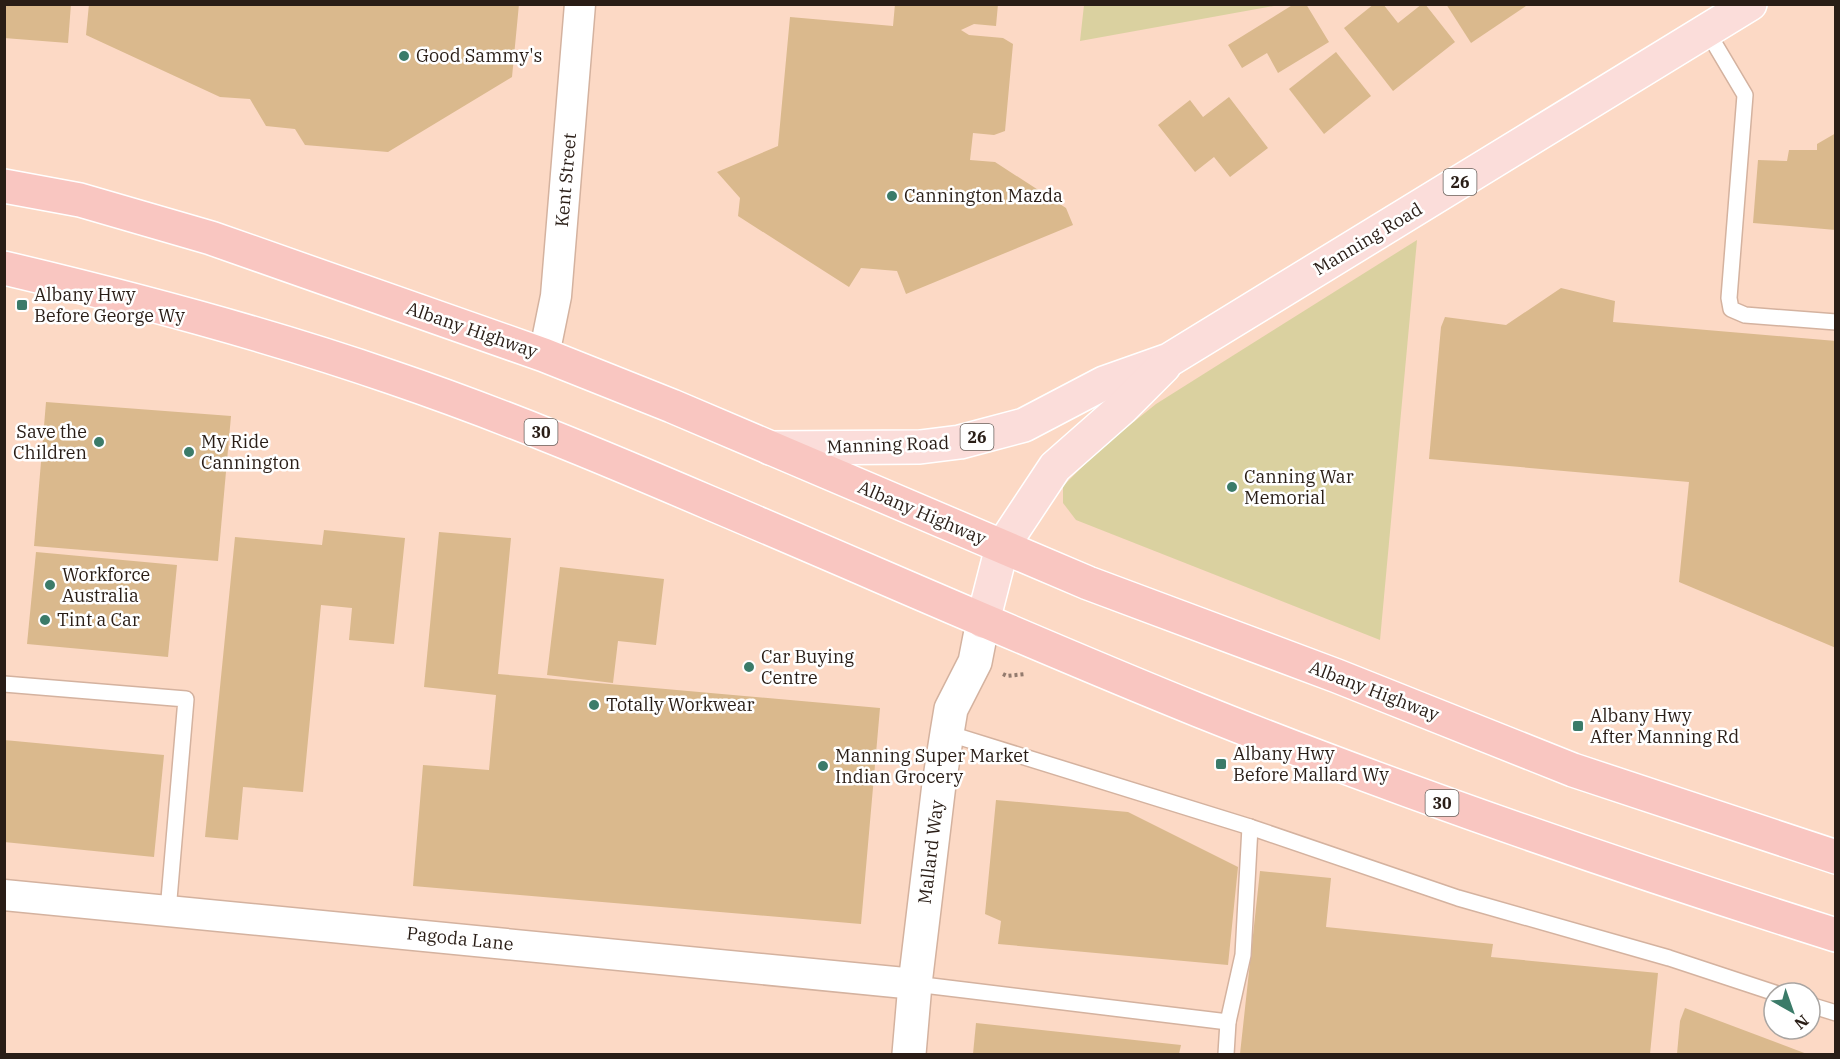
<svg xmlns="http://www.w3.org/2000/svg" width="1840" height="1059" font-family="'IBM Plex Serif',serif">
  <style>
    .green { fill: #dad1a0 }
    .building { fill: #dab98d }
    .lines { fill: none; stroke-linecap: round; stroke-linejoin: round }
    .lane-casing { stroke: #d4b29f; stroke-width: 18 }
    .street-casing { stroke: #d4b29f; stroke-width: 33 }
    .secondary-casing { stroke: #d4b29f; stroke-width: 36 }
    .primary-casing { stroke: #fff; stroke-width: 36 }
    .highway-casing { stroke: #fff; stroke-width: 36 }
    .path { stroke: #937b6e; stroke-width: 4; stroke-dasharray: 3 3; stroke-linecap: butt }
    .lane { stroke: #fff; stroke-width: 15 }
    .street { stroke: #fff; stroke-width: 30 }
    .secondary { stroke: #fff; stroke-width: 33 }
    .primary { stroke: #fbddda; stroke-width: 33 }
    .highway { stroke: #f9c6c1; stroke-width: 33 }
    .poi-dot { fill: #3b7b69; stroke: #fff; stroke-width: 2 }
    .labels { text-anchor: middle; stroke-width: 5; stroke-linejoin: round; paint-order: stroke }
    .shield { fill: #fff; stroke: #69615c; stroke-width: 1.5 }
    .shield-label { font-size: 16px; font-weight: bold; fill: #291d16 }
    .poi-label { font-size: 18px; fill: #291d16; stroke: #fff; text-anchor: start }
    .street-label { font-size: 18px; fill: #291d16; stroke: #fff }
  </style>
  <rect width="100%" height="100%" fill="#fcd9c5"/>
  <g class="green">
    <polygon points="1084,5 1084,4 1279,5 1080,41"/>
    <polygon points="1417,240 1380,640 1076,520 1063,503 1063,486 1100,449 1156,404"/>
  </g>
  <g class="building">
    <polygon points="4,4 71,4 68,43 4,38"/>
    <polygon points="89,4 519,4 512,77 388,152 305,145 295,129 266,126 250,99 220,97 86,35"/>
    <polygon points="895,4 998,4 996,26 974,24 961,30 969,35 1003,38 1013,44 1005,131 994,135 973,133 970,160 995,162 1066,208 1073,225 906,294 897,271 861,268 849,287 738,216 740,198 717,172 778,146 790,17 893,26"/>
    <polygon points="1294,4 1306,4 1329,42 1278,73 1267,53 1242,68 1228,45"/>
    <polygon points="1374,4 1383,4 1398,23 1422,4 1425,4 1455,42 1393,91 1344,28"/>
    <polygon points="1446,4 1529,4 1471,43"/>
    <polygon points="1336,52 1371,96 1324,134 1289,89"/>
    <polygon points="1229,97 1268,148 1230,177 1214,157 1195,172 1158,125 1190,100 1203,117"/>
    <polygon points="1836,133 1836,230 1753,223 1758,160 1787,161 1789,150 1817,150 1817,144"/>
    <polygon points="1561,288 1615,301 1613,322 1836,341 1836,648 1679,582 1689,482 1429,459 1441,327 1445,317 1506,325"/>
    <polygon points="46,402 231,416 218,561 34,546"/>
    <polygon points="324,530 405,538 394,644 349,640 352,608 321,605 303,792 243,787 238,840 205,837 235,537 322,545"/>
    <polygon points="439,532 511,538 498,674 880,708 861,924 413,886 423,765 489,770 496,695 424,687"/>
    <polygon points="36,552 177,565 168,657 27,644"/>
    <polygon points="560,567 664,579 656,645 618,641 613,683 547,675"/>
    <polygon points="4,740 164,755 154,857 4,842"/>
    <polygon points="996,800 1128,812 1238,867 1228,965 998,944 1001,921 985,914"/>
    <polygon points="1260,871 1331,878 1326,927 1493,944 1491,957 1658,973 1650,1054 1240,1054"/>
    <polygon points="1685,1008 1807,1054 1677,1054 1680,1021"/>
    <polygon points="976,1023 1181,1045 1179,1054 973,1054"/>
  </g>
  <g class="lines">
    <defs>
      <g id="lane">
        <polyline points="1707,31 1745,95 1729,298 1731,309 1745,315 1836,322"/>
        <polyline points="4,684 186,699 168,911"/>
        <polyline points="947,733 1250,827 1458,898 1669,958 1775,993"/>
        <polyline points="915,984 1228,1022"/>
        <polyline points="1810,1005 1836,1013"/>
        <polyline points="1226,1054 1228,1022 1243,955 1250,827"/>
      </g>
      <g id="street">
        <polyline points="544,355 556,296 580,4"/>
        <polyline points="4,895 915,984"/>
      </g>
      <polyline id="secondary" points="909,1054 915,984 939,784 947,733 951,709 975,662 983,621"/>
      <g id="primary">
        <polyline points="770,448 920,447 960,442 1024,425 1104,383 1169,360 1750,4"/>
        <polyline points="983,621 1002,547 1055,467 1122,408 1164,366"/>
      </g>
      <g id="highway">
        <polyline points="4,186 80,200 211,238 544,355 672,406 1088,583 1337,676 1573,770 1836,857"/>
        <path d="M4 268C135 299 264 333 391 377 500 414 605 458 710 503 873 572 1034 644 1198 710 1407 794 1621 867 1836 935"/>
      </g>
    </defs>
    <use href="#lane" class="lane-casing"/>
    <use href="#street" class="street-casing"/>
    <use href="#secondary" class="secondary-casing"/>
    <use href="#primary" class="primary-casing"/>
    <use href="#highway" class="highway-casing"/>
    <polyline class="path" points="1003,674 1007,676 1025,674"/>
    <use href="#lane" class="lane"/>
    <use href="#street" class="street"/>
    <use href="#secondary" class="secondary"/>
    <use href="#primary" class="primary"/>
    <use href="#highway" class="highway"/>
  </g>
  <g class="poi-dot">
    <circle cx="404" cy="56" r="6"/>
    <circle cx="892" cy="196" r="6"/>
    <rect x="16" y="299" width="12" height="12" rx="3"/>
    <circle cx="99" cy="442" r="6"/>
    <circle cx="189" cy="452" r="6"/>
    <circle cx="1232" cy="487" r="6"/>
    <circle cx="50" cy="585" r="6"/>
    <circle cx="45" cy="620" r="6"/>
    <circle cx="749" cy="667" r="6"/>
    <circle cx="594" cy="705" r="6"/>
    <rect x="1572" y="720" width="12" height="12" rx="3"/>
    <rect x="1215" y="758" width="12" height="12" rx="3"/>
    <circle cx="823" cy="766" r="6"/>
  </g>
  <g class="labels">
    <g class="shield">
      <rect x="1443.5" y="169" width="33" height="26" rx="4.5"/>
      <rect x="524.5" y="419" width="33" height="26" rx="4.5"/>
      <rect x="960.5" y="424" width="33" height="26" rx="4.5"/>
      <rect x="1425.5" y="790" width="33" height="26" rx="4.5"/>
    </g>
    <g class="shield-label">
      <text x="1460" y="188">26</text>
      <text x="541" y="438">30</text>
      <text x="977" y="443">26</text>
      <text x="1442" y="809">30</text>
    </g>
    <g class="poi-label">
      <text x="416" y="62">Good Sammy's</text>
      <text x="904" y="202">Cannington Mazda</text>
      <text x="34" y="301">Albany Hwy<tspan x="34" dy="21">Before George Wy</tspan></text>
      <text x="87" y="438" text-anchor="end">Save the<tspan x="87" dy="21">Children</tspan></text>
      <text x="201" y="448">My Ride<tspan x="201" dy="21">Cannington</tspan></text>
      <text x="1244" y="483">Canning War<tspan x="1244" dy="21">Memorial</tspan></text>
      <text x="62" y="581">Workforce<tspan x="62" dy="21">Australia</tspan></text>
      <text x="57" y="626">Tint a Car</text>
      <text x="761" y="663">Car Buying<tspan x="761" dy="21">Centre</tspan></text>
      <text x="606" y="711">Totally Workwear</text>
      <text x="1590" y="722">Albany Hwy<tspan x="1590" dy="21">After Manning Rd</tspan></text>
      <text x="1233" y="760">Albany Hwy<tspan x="1233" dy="21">Before Mallard Wy</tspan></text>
      <text x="835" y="762">Manning Super Market<tspan x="835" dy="21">Indian Grocery</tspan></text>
    </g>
    <g class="street-label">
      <text transform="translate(566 180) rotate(-85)" y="6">Kent Street</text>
      <text transform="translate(1368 239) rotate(-31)" y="6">Manning Road</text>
      <text transform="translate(472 330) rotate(19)" y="6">Albany Highway</text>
      <text transform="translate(888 445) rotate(-2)" y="6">Manning Road</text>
      <text transform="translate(922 513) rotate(23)" y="6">Albany Highway</text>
      <text transform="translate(1374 691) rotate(21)" y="6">Albany Highway</text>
      <text transform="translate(931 852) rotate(-83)" y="6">Mallard Way</text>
      <text transform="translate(460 939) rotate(6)" y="6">Pagoda Lane</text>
    </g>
  </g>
  <rect width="1840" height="1059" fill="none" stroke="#291d16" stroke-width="12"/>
  <g transform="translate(1792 1011) rotate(140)"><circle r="28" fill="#ffffff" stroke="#a9a5a2" stroke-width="1.5"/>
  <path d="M0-4.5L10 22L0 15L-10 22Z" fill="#3b7b69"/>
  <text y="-9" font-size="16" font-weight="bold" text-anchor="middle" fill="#291d16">N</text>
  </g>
</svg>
